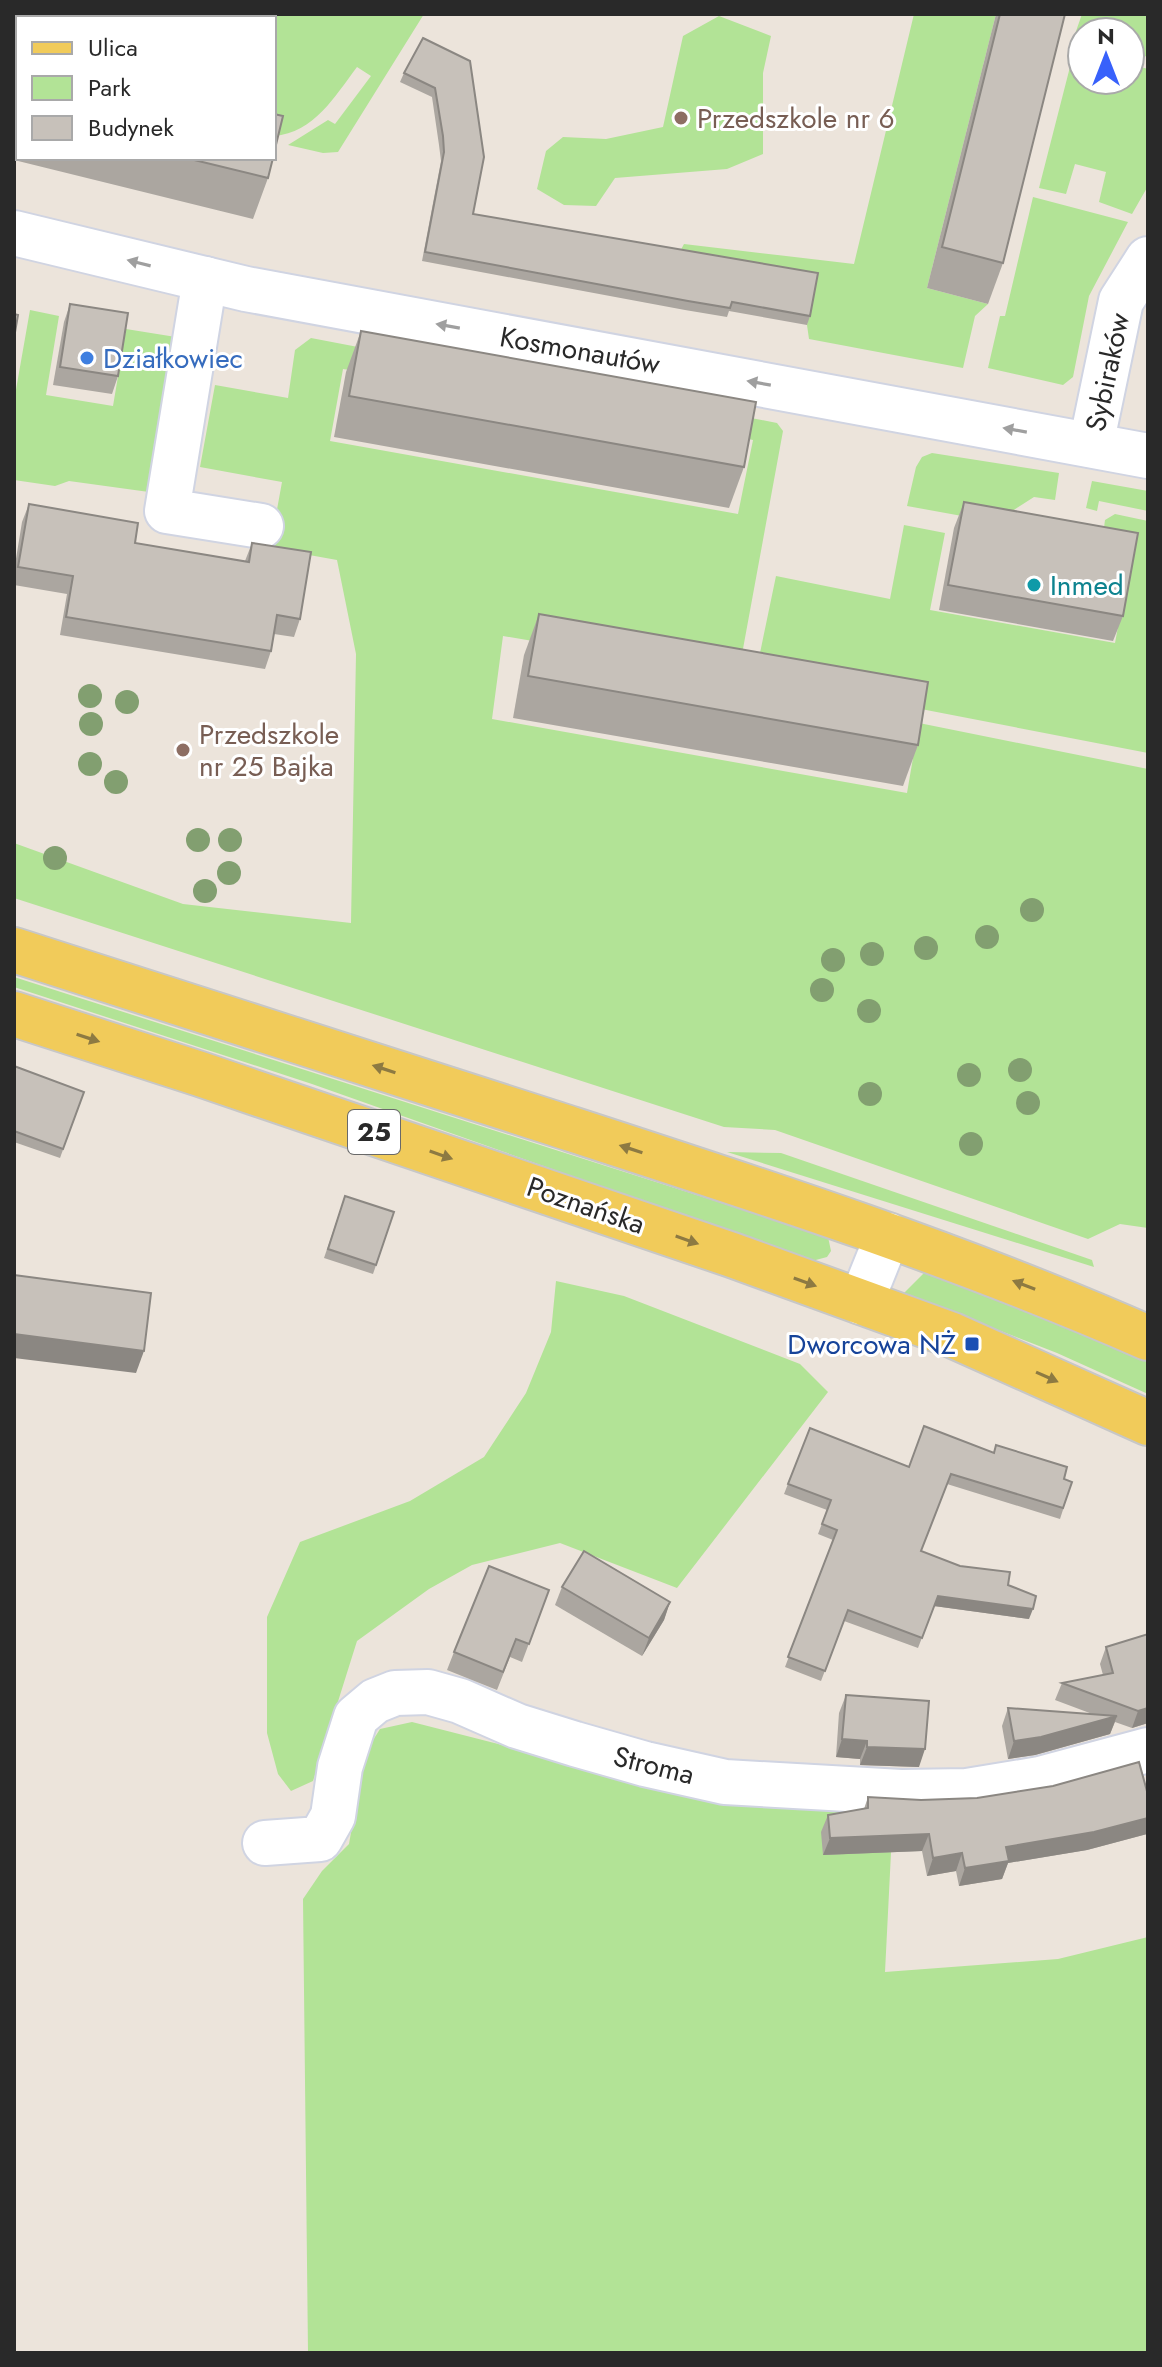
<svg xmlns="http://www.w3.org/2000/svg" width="1162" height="2367" font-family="Jost,sans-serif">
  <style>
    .green { fill: #b2e396 }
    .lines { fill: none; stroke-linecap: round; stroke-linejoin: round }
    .minor-casing { stroke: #d0d4e2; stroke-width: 48 }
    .major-casing { stroke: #c7c7c7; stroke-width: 48 }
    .minor { stroke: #fff; stroke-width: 44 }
    .major { stroke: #f1cb5a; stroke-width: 44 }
    .tree { fill: #829f70 }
    .wall { fill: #aba6a0 }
    .shaded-wall { fill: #8b8782 }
    .building { fill: #c7c1ba; stroke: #8b8782; stroke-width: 2 }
    .oneway { fill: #9f9f9f }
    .oneway2 { fill: #8d7a42 }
    .education-dot { fill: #8d6e63; stroke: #fff; stroke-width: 3 }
    .shop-dot { fill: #3f7fe0; stroke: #fff; stroke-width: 3 }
    .culture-dot { fill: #0f9aa8; stroke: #fff; stroke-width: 3 }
    .transit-dot { fill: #1a4fb4; stroke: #fff; stroke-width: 3 }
    .labels { text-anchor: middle; stroke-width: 6; stroke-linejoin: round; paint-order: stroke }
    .shield { fill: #fff; stroke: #696969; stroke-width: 2 }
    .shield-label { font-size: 26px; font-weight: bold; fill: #292929 }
    .education-label { font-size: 28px; fill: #785e54; stroke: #fff; text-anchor: start }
    .street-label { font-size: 28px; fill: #292929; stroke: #fff }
    .shop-label { font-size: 28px; fill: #366cbe; stroke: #fff; text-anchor: start }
    .culture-label { font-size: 28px; fill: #0d838f; stroke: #fff; text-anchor: start }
    .transit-label { font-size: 28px; fill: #164399; stroke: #fff; text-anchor: end }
  </style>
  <rect width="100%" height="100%" fill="#ece4db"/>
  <g class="green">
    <path d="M158 14H424L338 152 323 153 288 145 328 120 335 124 371 76 357 67C335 96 314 133 274 136V18H161Z"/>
    <polygon points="914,14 996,14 927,288 988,304 975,316 963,368 809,339 807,325 814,282 676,259 684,244 854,264"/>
    <polygon points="1082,14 1148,14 1148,57 1130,52 1130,32 1082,32 1082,39 1074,37"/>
    <polygon points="719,16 771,36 763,73 763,154 727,169 615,178 596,206 564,205 537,189 546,151 563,137 606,139 663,127 683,36"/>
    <polygon points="1082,58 1082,80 1130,80 1130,64 1148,69 1148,186 1132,214 1099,202 1106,172 1075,164 1066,194 1039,188 1071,63"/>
    <polygon points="1033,197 1128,222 1089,296 1073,377 1063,385 988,368 1000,316 1005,316"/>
    <polygon points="30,310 59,316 46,395 113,406 126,329 182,338 149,492 69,481 55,486 14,480 14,401"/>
    <polygon points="311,338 405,356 401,378 343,369 330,441 738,514 753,440 701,429 705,409 777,423 783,431 738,676 503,636 492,719 907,793 919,723 1148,769 1148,1228 1120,1224 1088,1239 775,1130 724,1127 14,898 14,843 183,904 351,923 356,654 337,560 270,548 282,482 200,467 215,385 288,398 295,350"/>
    <polygon points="932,453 1059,473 1055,500 1034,497 995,522 907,506 916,467 922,457"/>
    <polygon points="1092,481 1148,491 1148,511 1099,501 1097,511 1086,508"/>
    <polygon points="1115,514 1148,521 1148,753 755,677 776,576 890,599 904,525 945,533 930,610 1115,643 1131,557 1101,551 1105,520"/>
    <polygon points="14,977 828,1237 831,1251 827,1257 812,1261 312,1084 14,987"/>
    <polygon points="727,1152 781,1153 1092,1260 1094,1267"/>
    <polygon points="926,1271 1115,1345 1148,1361 1148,1394 1057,1353 904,1293"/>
    <polygon points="556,1281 624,1296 800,1364 828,1392 677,1588 560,1543 472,1565 429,1589 357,1641 313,1781 291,1791 278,1774 267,1733 267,1617 300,1542 410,1501 484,1457 526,1393 551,1332"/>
    <polygon points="412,1722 650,1783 893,1813 885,1972 1058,1959 1148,1937 1148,2353 308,2353 303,1899 322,1871 349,1844 365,1753 380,1729"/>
  </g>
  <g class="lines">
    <defs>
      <g id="minor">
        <polyline points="14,233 246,289 1148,456"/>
        <polyline points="205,279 167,511 261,526"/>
        <polyline points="1091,445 1121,301 1148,259"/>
        <polyline points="861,1302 888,1235"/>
        <polyline points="265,1843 320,1839 333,1816 340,1767 356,1717 375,1701 395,1693 428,1692 460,1701 517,1726 575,1744 645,1764 725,1782 901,1792 967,1791 1040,1779 1148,1750"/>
      </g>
      <g id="major">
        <path d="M14 950C195 1008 375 1066 556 1124 756 1189 955 1253 1148 1338"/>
        <polyline points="14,1014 200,1074 732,1255 952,1335 1148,1423"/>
      </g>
    </defs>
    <use href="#minor" class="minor-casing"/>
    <use href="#major" class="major-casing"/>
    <use href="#minor" class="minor"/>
    <use href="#major" class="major"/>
  </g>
  <g class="tree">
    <circle cx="90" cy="696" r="12"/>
    <circle cx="127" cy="702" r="12"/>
    <circle cx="91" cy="724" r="12"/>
    <circle cx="90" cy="764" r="12"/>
    <circle cx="116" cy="782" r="12"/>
    <circle cx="198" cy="840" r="12"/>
    <circle cx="230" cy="840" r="12"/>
    <circle cx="55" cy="858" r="12"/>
    <circle cx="229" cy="873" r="12"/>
    <circle cx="205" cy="891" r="12"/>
    <circle cx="1032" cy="910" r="12"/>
    <circle cx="987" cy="937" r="12"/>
    <circle cx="926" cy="948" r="12"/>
    <circle cx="872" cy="954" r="12"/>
    <circle cx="833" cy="960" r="12"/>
    <circle cx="822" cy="990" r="12"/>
    <circle cx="869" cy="1011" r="12"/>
    <circle cx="1020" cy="1070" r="12"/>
    <circle cx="969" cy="1075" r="12"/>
    <circle cx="870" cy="1094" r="12"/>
    <circle cx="1028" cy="1103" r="12"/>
    <circle cx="971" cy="1144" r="12"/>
  </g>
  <g class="wall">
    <polygon points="996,14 1065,14 1003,263 988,304 927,288"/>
    <polygon points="423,38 473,214 810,316 807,325 729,311 727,317 685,310 422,261 441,161 439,145 432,97 400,82 404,73"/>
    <polygon points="14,49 18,50 18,158 273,158 268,178 253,219 14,160"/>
    <polygon points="70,304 118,376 112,394 53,385 64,322"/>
    <polygon points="361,331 744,467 729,508 334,437 346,372"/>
    <polygon points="964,502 1123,616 1113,641 939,610 954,528"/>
    <polygon points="29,504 135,543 245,561 252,543 300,619 294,637 274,634 271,651 265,669 60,635 67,594 14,585 14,571 22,522"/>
    <polygon points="539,614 918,745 903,786 513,718 524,655"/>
    <polygon points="14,1066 84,1092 60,1158 14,1142"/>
    <polygon points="345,1196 394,1212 373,1274 324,1258"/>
    <polygon points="810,1428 909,1467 1072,1482 1060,1519 947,1484 921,1551 1008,1585 1029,1619 934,1606 918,1648 844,1621 821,1681 785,1667 833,1540 818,1534 827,1510 784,1494"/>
    <polygon points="562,1587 670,1602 664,1620 642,1656 555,1605"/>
    <polygon points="549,1590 522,1662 510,1657 497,1690 447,1670 454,1652"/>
    <polygon points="1148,1634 1148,1723 1132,1728 1115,1722 1110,1734 1035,1755 1008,1759 1002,1726 1008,1708 1095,1715 1055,1700 1062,1683 1103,1675 1100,1664 1106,1647"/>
    <polygon points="846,1695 919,1767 860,1765 860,1759 836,1757 839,1713"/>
    <polygon points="868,1797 1147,1834 1087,1850 1008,1863 1002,1879 959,1886 956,1871 927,1876 922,1851 823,1855 821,1832 828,1815 864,1809"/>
  </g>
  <g class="shaded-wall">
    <polygon points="14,1334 144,1351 136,1373 14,1358"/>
    <polygon points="938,1596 1033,1609 1029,1619 934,1606 918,1648"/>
    <polygon points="670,1602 664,1620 642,1656 649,1638"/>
    <polygon points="1148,1708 1148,1723 1132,1728 1138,1711"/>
    <polygon points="1117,1716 1110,1734 1035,1755 1008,1759 1014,1741"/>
    <polygon points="842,1739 867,1741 860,1759 836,1757"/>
    <polygon points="867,1747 925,1749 919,1767 860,1765"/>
    <polygon points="1148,1818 1147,1834 1087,1850 1008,1863 1002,1879 959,1886 965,1868 1006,1847"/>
    <polygon points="929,1834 922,1851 823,1855 830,1838"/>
    <polygon points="962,1853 956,1871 927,1876 933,1858"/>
  </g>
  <g class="building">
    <polygon points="1000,14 1065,14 1003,263 942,247"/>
    <polygon points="423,38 470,61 484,157 473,214 818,273 810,316 732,302 730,308 688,301 425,252 444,152 443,136 435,88 404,73"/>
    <polygon points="14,49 18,50 18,116 14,115"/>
    <polygon points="274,114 283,116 274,153"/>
    <polygon points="186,158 273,158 268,178"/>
    <polygon points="70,304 128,313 118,376 60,367"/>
    <polygon points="14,314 18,315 14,338"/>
    <polygon points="361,331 756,402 744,467 349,396"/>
    <polygon points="964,502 1138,533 1123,616 948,585"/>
    <polygon points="29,504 138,523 135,543 249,562 252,543 311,552 300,619 277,615 271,651 66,617 73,576 18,567"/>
    <polygon points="539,614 928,682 918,745 528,676"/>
    <polygon points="14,1066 84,1092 63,1149 14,1131"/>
    <polygon points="345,1196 394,1212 376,1265 328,1249"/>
    <polygon points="14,1275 151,1293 144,1351 14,1334"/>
    <polygon points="924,1426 994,1453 996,1445 1067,1467 1064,1479 1072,1482 1063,1508 951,1474 921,1551 960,1566 1010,1572 1008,1585 1036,1596 1033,1609 938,1596 922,1638 848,1610 825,1671 788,1657 837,1530 822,1524 831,1500 788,1484 810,1428 909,1467"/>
    <polygon points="584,1551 670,1602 649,1638 562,1587"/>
    <polygon points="489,1566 549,1590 529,1644 516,1639 503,1672 454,1652"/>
    <polygon points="1148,1634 1148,1708 1138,1711 1062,1683 1113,1673 1106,1647"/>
    <polygon points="846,1695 929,1701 925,1749 867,1747 867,1741 842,1739"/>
    <polygon points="1008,1708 1117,1716 1041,1737 1014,1741"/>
    <polygon points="1139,1762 1148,1795 1148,1818 1094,1832 1006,1847 1009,1861 965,1868 962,1853 933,1858 929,1834 830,1838 828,1815 868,1808 868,1797 921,1800 977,1798 1053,1786"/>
  </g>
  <defs><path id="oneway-solid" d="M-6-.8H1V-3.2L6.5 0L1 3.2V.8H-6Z" transform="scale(2)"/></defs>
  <g class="oneway">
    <use href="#oneway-solid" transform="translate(139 263) rotate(-166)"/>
    <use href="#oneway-solid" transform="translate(448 326) rotate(-170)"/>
    <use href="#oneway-solid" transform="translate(759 383) rotate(-170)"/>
    <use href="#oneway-solid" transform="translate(1015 430) rotate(-170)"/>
  </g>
  <g class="oneway2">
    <use href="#oneway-solid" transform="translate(88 1038) rotate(18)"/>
    <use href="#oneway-solid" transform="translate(384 1069) rotate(-162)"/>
    <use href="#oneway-solid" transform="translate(631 1149) rotate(-162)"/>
    <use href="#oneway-solid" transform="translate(441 1155) rotate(19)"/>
    <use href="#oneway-solid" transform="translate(687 1240) rotate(19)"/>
    <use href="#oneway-solid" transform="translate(805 1282) rotate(20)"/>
    <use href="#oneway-solid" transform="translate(1024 1285) rotate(-159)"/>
    <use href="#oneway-solid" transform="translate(1047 1377) rotate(24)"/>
  </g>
  <g class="education-dot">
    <circle cx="681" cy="118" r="8"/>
    <circle cx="183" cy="750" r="8"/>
  </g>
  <circle class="shop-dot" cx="87" cy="358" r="8"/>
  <circle class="culture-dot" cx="1034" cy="585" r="8"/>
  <rect class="transit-dot" x="964" y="1336" width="16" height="16" rx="4"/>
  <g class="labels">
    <rect class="shield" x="348" y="1110" width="52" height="44" rx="6"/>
    <g class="shield-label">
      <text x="374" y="1141">25</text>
    </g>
    <g class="education-label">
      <text x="697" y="128">Przedszkole nr 6</text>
      <text x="199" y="744">Przedszkole<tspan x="199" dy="32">nr 25 Bajka</tspan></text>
    </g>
    <g class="street-label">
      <text transform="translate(580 350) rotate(10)" y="10">Kosmonautów</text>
      <text transform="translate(1107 372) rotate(-78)" y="10">Sybiraków</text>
      <text transform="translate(586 1205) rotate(19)" y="10">Poznańska</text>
      <text transform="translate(654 1765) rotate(14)" y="10">Stroma</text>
    </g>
    <g class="shop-label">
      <text x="103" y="368">Działkowiec</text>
    </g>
    <g class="culture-label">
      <text x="1050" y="595">Inmed</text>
    </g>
    <g class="transit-label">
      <text x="956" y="1354">Dworcowa NŻ</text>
    </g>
  </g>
  <rect width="1162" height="2367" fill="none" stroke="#292929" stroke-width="32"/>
  <rect x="16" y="16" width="260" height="144" fill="#ffffff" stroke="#a9a9a9" stroke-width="2"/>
  <rect x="32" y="42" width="40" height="12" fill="#f1cb5a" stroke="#a9a9a9" stroke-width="2"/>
  <text x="88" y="56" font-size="24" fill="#292929">Ulica</text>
  <rect x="32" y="76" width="40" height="24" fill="#b2e396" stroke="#a9a9a9" stroke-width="2"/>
  <text x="88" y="96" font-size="24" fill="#292929">Park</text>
  <rect x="32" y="116" width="40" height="24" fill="#c7c1ba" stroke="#a9a9a9" stroke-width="2"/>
  <text x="88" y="136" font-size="24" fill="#292929">Budynek</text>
  <g transform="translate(1106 56)"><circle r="38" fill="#ffffff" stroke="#a9a9a9" stroke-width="2"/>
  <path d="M0-6L14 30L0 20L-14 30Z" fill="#3861fb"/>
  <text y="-12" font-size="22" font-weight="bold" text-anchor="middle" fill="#292929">N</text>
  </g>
</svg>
